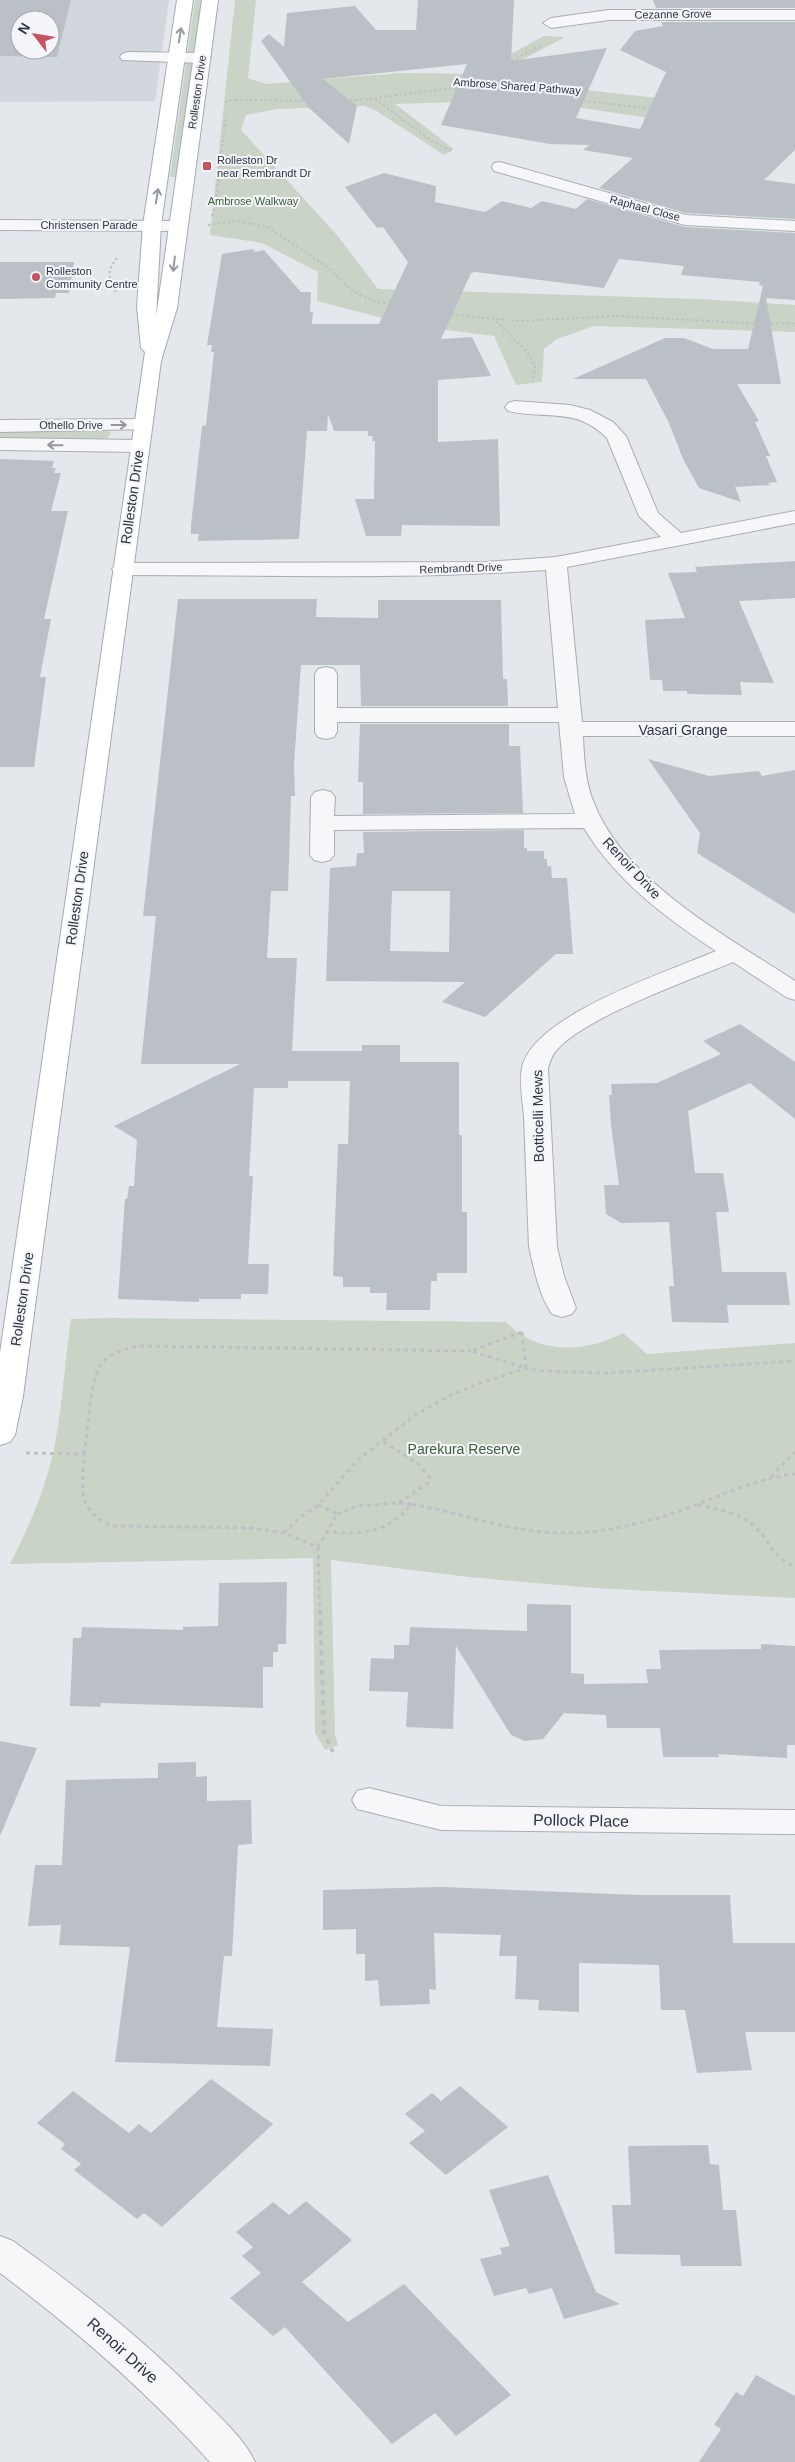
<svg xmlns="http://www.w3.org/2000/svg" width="795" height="2462" font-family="Helvetica,sans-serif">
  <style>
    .built { fill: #d2d6dd; fill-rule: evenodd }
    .green { fill: #c9d4c6 }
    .building { fill: #bbc0c7; fill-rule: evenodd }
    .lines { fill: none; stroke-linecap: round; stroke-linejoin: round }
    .minor-casing { stroke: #a9aeb5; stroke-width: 2 }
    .major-casing { stroke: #a4abb6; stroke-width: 2 }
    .path-far2 { stroke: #bec0c6; stroke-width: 2; stroke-dasharray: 2.5 2.5; stroke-linecap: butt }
    .path-far1 { stroke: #bec0c6; stroke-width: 3; stroke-dasharray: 4 4; stroke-linecap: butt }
    .path { stroke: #bec0c6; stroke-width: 4; stroke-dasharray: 5 5; stroke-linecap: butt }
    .minor { fill: #f7f7f9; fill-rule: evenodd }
    .major { fill: #fff; fill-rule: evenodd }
    .oneway { stroke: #969aa0 }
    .oneway2 { stroke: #92969e }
    .poi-dot { fill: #c65360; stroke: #f4f5f8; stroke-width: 2 }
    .labels { text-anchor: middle; stroke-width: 4; stroke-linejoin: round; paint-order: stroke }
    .far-street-label { font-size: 11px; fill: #2d3442; stroke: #f4f5f8 }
    .far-poi-label { font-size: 11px; fill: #2d3442; stroke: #f4f5f8; text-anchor: start }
    .far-park-label { font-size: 11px; fill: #405d3b; stroke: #f4f5f8 }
    .street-label { font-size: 14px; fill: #2d3442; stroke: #f4f5f8 }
    .park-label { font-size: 14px; fill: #405d3b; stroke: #f4f5f8 }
    .near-street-label { font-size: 16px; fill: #2d3442; stroke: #f4f5f8 }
  </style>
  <rect width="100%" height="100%" fill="#e4e7eb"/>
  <path class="built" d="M0 0H169L155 101 0 102ZM20 20H50V50H20Z"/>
  <g class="green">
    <polygon points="195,0 202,0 177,177 170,177"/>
    <polygon points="235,0 256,0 248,78 266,84 401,73 474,74 544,36 565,37 486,79 731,106 707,127 531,100 395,104 454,149 444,155 375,110 364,106 277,109 246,115 241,130 337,235 378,289 700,299 795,305 795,332 594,326 557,339 544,349 542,382 516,385 494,336 409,325 317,301 318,272 262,243 210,235"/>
    <polygon points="0,428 105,429 111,433 106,440 0,441"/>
    <path d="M111 1318 506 1322C537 1355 585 1353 623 1333L647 1354 795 1343V1598L593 1588 469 1577 331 1560 335 1735 338 1745 325 1750 315 1733 313 1558 10 1564C30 1525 49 1481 56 1438 63 1399 65 1359 71 1319Z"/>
  </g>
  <g class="building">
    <path d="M0 0H71L57 57 0 56ZM20 20H50V50H20Z"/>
    <polygon points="418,0 514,0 511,61 607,48 576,118 640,129 666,72 620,50 635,31 663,26 661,22 795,22 795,150 764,180 795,184 795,219 686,213 599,188 633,158 583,150 590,145 550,144 441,125 467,64 323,79 357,106 349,144 309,108 261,41 269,34 284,47 287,13 355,6 376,30 416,30"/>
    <polygon points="653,0 795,0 795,8 656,8"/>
    <polygon points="384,173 436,186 435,202 485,212 502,201 531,208 542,201 576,209 587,199 685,227 795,233 795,300 766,298 781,384 737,384 759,421 755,422 770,456 766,456 777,482 768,483 770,485 735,487 741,502 699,488 683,459 669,423 646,379 573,379 665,338 684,338 713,349 748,349 763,286 759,285 760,282 681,275 684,266 619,259 604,288 475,272 471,273 441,339 472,337 491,376 438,380 438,442 498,439 500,526 402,525 401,536 366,536 355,499 374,499 375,441 372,441 373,436 368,436 368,431 334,431 328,414 327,431 307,431 299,539 198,541 199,534 191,534 191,525 202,426 206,425 214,352 211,352 212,345 207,345 222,254 253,249 255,252 264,250 301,292 311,292 310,312 313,312 312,324 379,324 408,262 383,227 377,228 345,187"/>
    <polygon points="0,262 74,262 69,293 56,293 55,298 0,299"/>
    <polygon points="0,459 54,461 52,468 56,468 54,473 61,473 51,511 68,511 44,619 51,619 40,677 46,677 34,767 0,767"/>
    <polygon points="795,561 795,598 739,601 774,683 740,682 742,695 687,694 687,691 663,691 662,680 650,680 645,620 685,618 668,573 697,572 695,567"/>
    <polygon points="178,599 317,599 316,617 378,618 378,600 501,600 503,679 507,679 508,706 361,706 360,665 301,665 294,764 295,796 291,796 288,891 271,891 267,958 297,958 292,1051 362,1051 362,1045 400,1045 400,1062 459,1062 459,1135 462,1135 462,1212 467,1212 467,1273 437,1273 437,1281 431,1281 430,1310 386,1310 387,1293 370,1293 370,1287 343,1287 343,1277 333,1276 338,1144 348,1144 350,1081 288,1081 288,1088 254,1088 249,1176 253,1176 248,1264 269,1264 268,1294 241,1294 241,1299 199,1299 199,1302 118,1299 125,1199 127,1199 129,1186 134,1186 137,1140 114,1126 240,1064 141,1064 156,916 143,916"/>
    <polygon points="360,724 509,724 509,746 520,746 523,813 363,814 363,782 358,782"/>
    <polygon points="648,759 709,776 759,771 762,776 795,770 795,914 697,853 700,833"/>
    <path d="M524 830V848H527V851H544V859H547V866H551L552 878H567L573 954H556L485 1017 442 1002 465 982 326 981 330 868 356 866 357 853H364L363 832ZM392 891H450L449 952 390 951Z"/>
    <polygon points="740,1024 795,1062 795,1119 750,1083 688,1111 695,1173 723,1173 729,1212 716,1212 722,1272 786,1272 790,1305 727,1305 729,1323 672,1322 669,1286 674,1286 669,1222 621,1223 606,1214 604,1185 619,1185 611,1125 609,1095 612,1095 611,1084 657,1083 721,1054 703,1041"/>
    <polygon points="287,1582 286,1644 278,1644 278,1652 273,1652 273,1667 263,1667 263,1708 101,1703 100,1707 70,1706 73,1638 81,1638 82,1627 183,1630 183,1627 218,1626 219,1583"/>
    <polygon points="527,1604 571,1605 571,1673 584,1674 584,1684 648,1683 646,1669 661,1669 659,1650 761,1649 761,1644 795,1646 795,1745 787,1745 787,1758 718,1754 719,1757 663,1757 660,1728 607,1728 606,1715 564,1713 543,1739 525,1741 511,1735 456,1646 453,1729 406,1727 408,1692 369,1691 371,1658 394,1659 394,1645 409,1645 410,1627 527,1631"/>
    <polygon points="0,1741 37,1748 0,1836"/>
    <polygon points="196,1762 196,1777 207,1776 207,1801 251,1800 252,1844 238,1845 232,1956 224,1956 217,2027 273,2029 270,2066 115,2062 130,1947 59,1945 61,1925 28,1926 35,1865 62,1865 66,1780 158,1778 158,1763"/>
    <polygon points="441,1887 637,1895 730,1895 733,1943 795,1943 795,2032 745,2032 752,2070 697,2073 685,2010 661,2010 659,1965 579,1963 579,2012 538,2010 539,2000 515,1999 517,1956 499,1956 501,1935 434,1933 436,1990 429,1989 430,2004 380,2006 378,1980 365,1981 365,1954 356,1954 356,1929 323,1930 323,1890"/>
    <polygon points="211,2079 273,2124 162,2227 144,2213 137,2219 74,2170 81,2164 61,2149 65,2144 37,2123 73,2091 129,2133 139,2124 151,2133"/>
    <polygon points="460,2086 508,2127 446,2175 409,2143 425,2131 405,2114 432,2093 441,2101"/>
    <polygon points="708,2145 710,2164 719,2165 723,2210 736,2210 742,2266 681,2266 680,2255 615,2254 612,2205 631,2205 628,2146"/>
    <polygon points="548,2175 596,2292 620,2304 564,2319 552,2288 529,2294 526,2288 494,2296 480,2259 502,2254 500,2248 510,2246 489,2190"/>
    <polygon points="306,2201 352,2240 302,2282 348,2322 404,2284 511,2395 456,2436 435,2413 392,2444 285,2327 273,2336 230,2298 261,2273 242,2256 253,2247 236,2232 273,2202 289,2215"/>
    <polygon points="756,2375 795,2396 795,2462 699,2462 721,2429 714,2425 736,2392 743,2396"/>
  </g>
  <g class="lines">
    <defs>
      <g id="minor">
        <polygon points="609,10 795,10 795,20 609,20 551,28 543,23 551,18"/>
        <polygon points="128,52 203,53 211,58 203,63 122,60 120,57 122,54"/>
        <polygon points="500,162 686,215 795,221 795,231 685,225 494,171 492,167 494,163"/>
        <polygon points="0,220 179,221 185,222 188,226 185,230 179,231 0,230"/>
        <path d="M515 401 570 405 590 410 613 422 626 436 658 513 681 533 795 511V523L567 567 582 722H795V736H583C584 758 585 782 594 803 625 882 727 936 795 981V1000L786 997 733 962C691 980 582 1018 556 1051 552 1055 550 1062 548 1068L557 1247 564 1276 576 1308 572 1314 562 1317 552 1314C539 1295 534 1269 529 1247 527 1204 526 1161 524 1117 523 1102 519 1083 522 1068 532 1015 670 971 716 951 666 918 616 881 584 828L334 830V855L330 860 322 862 314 860 310 855 311 797 315 792 323 790 331 792 335 797 334 816 575 814 564 777 559 722H337V732L334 737 326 739 318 737 315 732V674L318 669 326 667 334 669 337 674V708H558L546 570C405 580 263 575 122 575L115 573 112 569 115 565 122 563 485 562 556 557 661 537 639 516 607 438C575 406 546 420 508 411L505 407 508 403Z"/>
        <polygon points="142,419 149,421 152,425 149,429 0,432 0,420"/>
        <polygon points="0,438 139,440 146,442 149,446 146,450 139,452 0,450"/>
        <polygon points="369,1788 441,1806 795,1810 795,1834 441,1830 357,1809 352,1800 357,1791"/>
        <path d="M0 2236 13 2241C82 2291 147 2342 206 2403 224 2421 244 2439 255 2462H210C146 2391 76 2330 0 2273Z"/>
      </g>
      <polygon id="major" points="177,0 193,0 161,225 156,317 202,0 218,0 177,308 161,361 23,1396 15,1435 10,1442 0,1445 0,1353 145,352 141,348 137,307 143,225"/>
    </defs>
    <use href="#minor" class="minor-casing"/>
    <use href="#major" class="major-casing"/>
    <g class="path-far2">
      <polyline points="459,89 541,45"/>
      <polyline points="375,99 432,141 451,151"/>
      <polyline points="225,102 232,100 332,101 360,100 446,89 497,91 689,113 795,135"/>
      <polyline points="212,216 216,201 226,116"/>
      <polyline points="208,225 238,221 268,227 326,266 354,292 378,302 427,312 518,321 616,316 765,324 795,323"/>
      <path d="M116 292C108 274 106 273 118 256"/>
      <polyline points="496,321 525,350 535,365 533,382"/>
    </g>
    <g class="path-far1">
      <polygon points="522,1332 526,1368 471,1351"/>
      <path d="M26 1453 84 1454C83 1489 75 1509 112 1526L251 1528 284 1533 318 1547 327 1532C362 1534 388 1534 411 1504 462 1513 512 1533 564 1533 595 1534 628 1526 658 1518 704 1505 747 1479 795 1474"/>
      <path d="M84 1454C89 1432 89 1378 102 1363 111 1352 126 1349 140 1346L471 1351"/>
      <polyline points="771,1477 795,1452"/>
      <polyline points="399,1503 411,1504"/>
      <polyline points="318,1505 337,1514 327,1532"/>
      <path d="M698 1505C715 1509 735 1511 749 1522 769 1536 770 1556 795 1567"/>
      <polyline points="337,1514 357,1506 399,1503 428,1483 430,1478 417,1463 382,1441"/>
      <polyline points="284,1533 298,1519 318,1505 358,1460 415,1415 451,1395 481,1383 526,1368 540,1371 608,1373 795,1361"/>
      <polyline points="318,1547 320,1611"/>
    </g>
    <polyline class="path" points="320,1610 324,1733 333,1752"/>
    <use href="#minor" class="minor"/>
    <use href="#major" class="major"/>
  </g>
  <defs><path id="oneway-shaft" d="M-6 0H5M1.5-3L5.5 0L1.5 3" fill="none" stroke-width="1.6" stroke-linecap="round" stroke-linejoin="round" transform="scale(1.25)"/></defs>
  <g class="oneway">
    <use href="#oneway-shaft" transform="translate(180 35) rotate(-81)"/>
    <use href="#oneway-shaft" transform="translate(157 196) rotate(-81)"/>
    <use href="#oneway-shaft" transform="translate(174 264) rotate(97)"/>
  </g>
  <g class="oneway2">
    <use href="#oneway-shaft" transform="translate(119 425)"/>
    <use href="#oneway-shaft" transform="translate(55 445) rotate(-179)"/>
  </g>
  <g class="poi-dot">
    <rect x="202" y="161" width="10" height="10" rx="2.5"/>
    <circle cx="36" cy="277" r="5"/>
  </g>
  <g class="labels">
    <g class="far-street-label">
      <text transform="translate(673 14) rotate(-1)" y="4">Cezanne Grove</text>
      <text transform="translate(517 86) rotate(4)" y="4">Ambrose Shared Pathway</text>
      <text transform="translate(197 92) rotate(-82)" y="4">Rolleston Drive</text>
      <text transform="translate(645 208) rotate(15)" y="4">Raphael Close</text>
      <text x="89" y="229">Christensen Parade</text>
      <text x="71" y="429">Othello Drive</text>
      <text transform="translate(461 568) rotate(-2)" y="4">Rembrandt Drive</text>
    </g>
    <g class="far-poi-label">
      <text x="217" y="164">Rolleston Dr<tspan x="217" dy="13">near Rembrandt Dr</tspan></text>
      <text x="46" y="275">Rolleston<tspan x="46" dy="13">Community Centre</tspan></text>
    </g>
    <g class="far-park-label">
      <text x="253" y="205">Ambrose Walkway</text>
    </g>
    <g class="street-label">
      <text transform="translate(132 497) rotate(-82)" y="5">Rolleston Drive</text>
      <text x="683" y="735">Vasari Grange</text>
      <text transform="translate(632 868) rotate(47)" y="5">Renoir Drive</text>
      <text transform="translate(77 898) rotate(-82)" y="5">Rolleston Drive</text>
      <text transform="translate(538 1116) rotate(-91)" y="5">Botticelli Mews</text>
      <text transform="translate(22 1299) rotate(-82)" y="5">Rolleston Drive</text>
    </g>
    <g class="park-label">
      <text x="464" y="1454">Parekura Reserve</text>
    </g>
    <g class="near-street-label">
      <text transform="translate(581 1820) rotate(1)" y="6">Pollock Place</text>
      <text transform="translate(123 2350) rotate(42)" y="6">Renoir Drive</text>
    </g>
  </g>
  <g transform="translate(35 35) rotate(301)"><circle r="24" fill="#f4f5f8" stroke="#a4a8af"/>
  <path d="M0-4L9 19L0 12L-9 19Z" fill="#c65360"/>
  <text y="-8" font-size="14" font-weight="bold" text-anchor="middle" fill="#2d3442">N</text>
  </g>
</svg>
